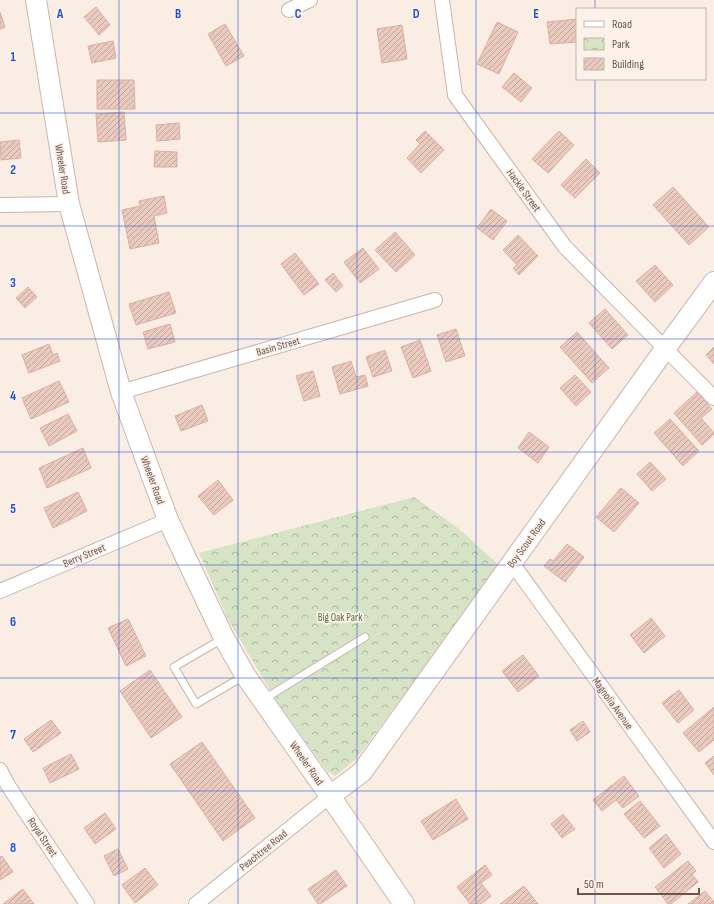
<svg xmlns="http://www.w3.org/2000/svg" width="714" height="904" font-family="'Sofia Sans Condensed',sans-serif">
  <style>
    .park { fill: url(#park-crowns) }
    .building { fill: url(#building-hatch); stroke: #dbafa2 }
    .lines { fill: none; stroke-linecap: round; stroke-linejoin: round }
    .lane-casing { stroke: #c8b4ac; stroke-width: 9 }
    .street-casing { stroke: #c8b4ac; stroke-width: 16 }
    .secondary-casing { stroke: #cdb6ad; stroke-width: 22 }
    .lane { stroke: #fff; stroke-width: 7 }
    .street { stroke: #fff; stroke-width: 14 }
    .secondary { stroke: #fff; stroke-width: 20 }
    .grid { fill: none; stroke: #1d4ed8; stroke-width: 1; stroke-opacity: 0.55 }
    .labels { text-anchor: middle; stroke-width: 3.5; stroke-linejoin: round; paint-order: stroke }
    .street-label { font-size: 11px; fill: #6d544d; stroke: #fcf2e9 }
    .park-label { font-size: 11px; fill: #5a7247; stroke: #fcf2e9 }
    .grid-label { font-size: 13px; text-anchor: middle; font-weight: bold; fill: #1d4ed8; stroke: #fcf2e9; stroke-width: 3.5; stroke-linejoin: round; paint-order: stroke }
  </style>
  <defs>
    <pattern id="park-crowns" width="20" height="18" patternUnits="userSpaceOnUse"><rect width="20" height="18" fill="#d6e4c5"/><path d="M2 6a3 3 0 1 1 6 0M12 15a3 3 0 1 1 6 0" fill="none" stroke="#b2bba2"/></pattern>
    <pattern id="building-hatch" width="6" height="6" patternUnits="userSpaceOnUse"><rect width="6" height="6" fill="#eacabf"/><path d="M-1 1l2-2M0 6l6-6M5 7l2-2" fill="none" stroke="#c2a79d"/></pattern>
  </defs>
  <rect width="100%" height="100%" fill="#f9ede4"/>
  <polygon class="park" points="414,497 458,528 500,566 356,759 335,776 327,771 277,702 229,621 199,553"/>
  <g class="building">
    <polygon points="96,7 110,25 99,35 84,17"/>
    <polygon points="0,12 5,27 0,29"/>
    <polygon points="577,19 577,42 550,44 547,22"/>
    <polygon points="497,22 518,32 499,74 477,64"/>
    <polygon points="225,24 244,56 226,66 208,34"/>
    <polygon points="402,25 407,59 382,63 377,29"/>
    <polygon points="113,41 116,58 92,63 88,46"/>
    <polygon points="514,73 532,88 521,102 502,87"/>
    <polygon points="97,80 134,80 135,109 97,109"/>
    <polygon points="124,112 126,140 98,142 96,114"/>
    <polygon points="179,123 180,139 157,141 156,125"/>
    <polygon points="425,131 444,150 421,173 407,158 420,144 416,140"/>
    <polygon points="559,131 574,145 548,173 532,159"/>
    <polygon points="19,140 21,158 1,160 0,142"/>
    <polygon points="155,151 177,152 177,167 154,167"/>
    <polygon points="586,159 600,173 575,198 561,185"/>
    <polygon points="673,187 709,227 689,245 653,205"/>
    <polygon points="164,196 167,213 154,216 159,243 130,249 122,210 140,206 139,201"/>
    <polygon points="491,209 507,221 493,240 477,228"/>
    <polygon points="395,232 415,255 396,272 375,250"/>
    <polygon points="518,235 538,256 519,275 513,268 517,265 503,250"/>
    <polygon points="363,248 379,269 360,283 344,262"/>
    <polygon points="295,253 319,284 304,295 281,264"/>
    <polygon points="655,265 673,285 655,302 636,281"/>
    <polygon points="333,273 343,286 336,292 325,280"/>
    <polygon points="28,287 37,297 25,308 16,298"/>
    <polygon points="169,292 176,313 136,325 129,304"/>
    <polygon points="605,309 628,335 612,349 589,323"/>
    <polygon points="170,324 175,342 148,349 143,332"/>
    <polygon points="456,329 465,356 446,362 437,335"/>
    <polygon points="577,332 609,368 592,383 560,347"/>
    <polygon points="420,340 431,371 413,378 401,347"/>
    <polygon points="49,344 53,355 57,353 60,361 29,373 22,355"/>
    <polygon points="714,347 714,364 706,355"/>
    <polygon points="385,350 392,371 373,377 366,357"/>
    <polygon points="351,361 356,377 365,375 368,386 340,394 332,367"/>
    <polygon points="313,371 320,396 304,401 296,376"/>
    <polygon points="575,375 591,392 576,406 560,388"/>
    <polygon points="59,381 69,402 31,419 22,398"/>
    <polygon points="697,392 712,409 701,418 714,433 714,434 702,445 674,413"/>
    <polygon points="202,405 208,421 181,431 175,416"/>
    <polygon points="68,414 77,431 49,446 40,428"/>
    <polygon points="670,419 699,451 683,466 654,433"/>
    <polygon points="529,432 549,447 538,463 518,448"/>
    <polygon points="83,448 91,468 47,488 39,468"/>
    <polygon points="650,462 666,479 652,491 637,474"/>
    <polygon points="218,480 233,500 214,515 198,496"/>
    <polygon points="621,488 639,503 614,532 596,517"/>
    <polygon points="78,492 87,511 53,528 44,508"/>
    <polygon points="567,544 584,557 565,582 544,566 550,559 553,561"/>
    <polygon points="651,618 665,636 644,653 630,635"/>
    <polygon points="128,619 146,656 126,666 108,628"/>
    <polygon points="523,655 539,676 518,692 502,671"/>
    <polygon points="150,670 182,717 151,738 120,691"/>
    <polygon points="679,690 694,710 678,723 662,703"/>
    <polygon points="714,707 714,740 699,752 683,733"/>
    <polygon points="51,720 61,733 33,752 24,739"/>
    <polygon points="583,721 590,732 577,741 570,730"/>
    <polygon points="202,742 255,818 223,841 170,764"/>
    <polygon points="71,754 79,769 50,783 43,768"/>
    <polygon points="714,756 714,775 705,763"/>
    <polygon points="624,776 639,796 623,808 616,800 602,811 593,800"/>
    <polygon points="456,799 468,819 433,840 421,821"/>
    <polygon points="640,801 660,826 644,838 624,814"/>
    <polygon points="105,813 116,829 95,844 84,828"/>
    <polygon points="563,814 575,829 562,838 551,824"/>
    <polygon points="666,834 681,854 664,868 649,848"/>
    <polygon points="118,849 128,869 114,876 104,856"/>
    <polygon points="2,856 13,872 0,880 0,857"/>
    <polygon points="688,861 696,871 692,874 698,882 671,904 668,904 655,887"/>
    <polygon points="485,865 492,875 481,883 491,896 481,904 470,904 457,887"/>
    <polygon points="145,868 158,885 135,903 122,885"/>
    <polygon points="336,870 347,886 320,904 318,904 308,889"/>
    <polygon points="524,886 538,904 500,904"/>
    <polygon points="23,889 34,904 3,904"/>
    <polygon points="705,891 714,902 714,904 688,904"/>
  </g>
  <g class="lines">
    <defs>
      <g id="lane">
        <polyline points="224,638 174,667 196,704 244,676"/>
        <polyline points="264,699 365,637"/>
      </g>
      <g id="street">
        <polyline points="442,0 455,95 565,247 714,398"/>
        <polyline points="289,10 310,0"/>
        <polyline points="0,205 69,204"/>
        <polyline points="121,392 435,300"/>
        <polyline points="512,563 714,842"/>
        <polyline points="0,591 168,520"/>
        <polyline points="0,770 9,787 87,904"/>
        <polyline points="196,904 330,796"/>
      </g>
      <g id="secondary">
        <polyline points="36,0 69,204 121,392 168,520 224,638 245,675 330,796 404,904"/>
        <polyline points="330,796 362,772 665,349 714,282"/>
      </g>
    </defs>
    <use href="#lane" class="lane-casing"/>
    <use href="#street" class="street-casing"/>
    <use href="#secondary" class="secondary-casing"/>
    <use href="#lane" class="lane"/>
    <use href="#street" class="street"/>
    <use href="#secondary" class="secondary"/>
  </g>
  <path class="grid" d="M119 0V904M238 0V904M357 0V904M476 0V904M595 0V9M595 79V904M0 113H714M0 226H714M0 339H714M0 452H714M0 565H714M0 678H714M0 791H714"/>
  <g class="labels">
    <g class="street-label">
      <text transform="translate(63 169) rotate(81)" y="4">Wheeler Road</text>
      <text transform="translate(524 190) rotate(54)" y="4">Hackle Street</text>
      <text transform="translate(278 346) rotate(-16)" y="4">Basin Street</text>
      <text transform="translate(153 480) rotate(70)" y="4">Wheeler Road</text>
      <text transform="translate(526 543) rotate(-54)" y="4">Boy Scout Road</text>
      <text transform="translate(84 555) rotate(-23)" y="4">Berry Street</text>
      <text transform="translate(613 703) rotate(54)" y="4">Magnolia Avenue</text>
      <text transform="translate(307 763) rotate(55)" y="4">Wheeler Road</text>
      <text transform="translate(43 837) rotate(56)" y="4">Royal Street</text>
      <text transform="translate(263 850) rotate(-39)" y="4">Peachtree Road</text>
    </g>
    <g class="park-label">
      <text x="340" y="621">Big Oak Park</text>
    </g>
  </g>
  <g class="grid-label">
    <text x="60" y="18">A</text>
    <text x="178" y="18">B</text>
    <text x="298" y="18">C</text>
    <text x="416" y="18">D</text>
    <text x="536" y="18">E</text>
    <text x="13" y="61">1</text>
    <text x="13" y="174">2</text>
    <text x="13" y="287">3</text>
    <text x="13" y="400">4</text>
    <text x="13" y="513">5</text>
    <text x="13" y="626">6</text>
    <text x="13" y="739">7</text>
    <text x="13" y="852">8</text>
  </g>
  <rect x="576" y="8" width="130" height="72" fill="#fcf2e9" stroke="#c3b3ab"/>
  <rect x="584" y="21" width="20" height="6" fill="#ffffff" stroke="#c3b3ab"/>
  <text x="612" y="28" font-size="12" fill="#6d544d">Road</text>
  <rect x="584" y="38" width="20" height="12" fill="url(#park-crowns)" stroke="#c3b3ab"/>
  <text x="612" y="48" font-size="12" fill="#6d544d">Park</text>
  <rect x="584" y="58" width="20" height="12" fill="url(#building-hatch)" stroke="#c3b3ab"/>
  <text x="612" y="68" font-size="12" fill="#6d544d">Building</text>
  <path d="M578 888v6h121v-6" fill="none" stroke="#6d544d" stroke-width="2"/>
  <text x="584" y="888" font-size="12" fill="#6d544d" stroke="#fcf2e9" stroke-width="3" paint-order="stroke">50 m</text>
</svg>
